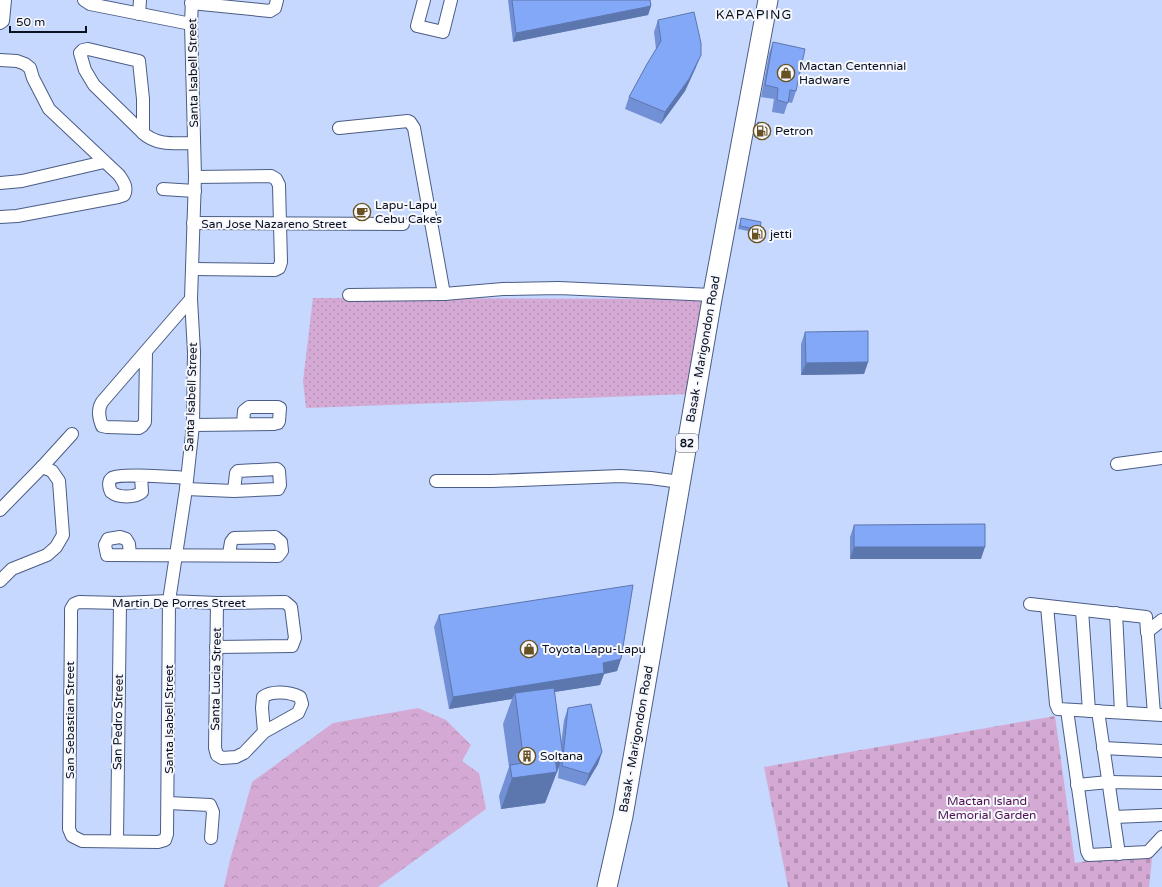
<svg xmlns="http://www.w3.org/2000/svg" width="1162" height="887" font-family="'Varela Round',sans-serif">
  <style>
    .grass { fill: url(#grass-dots) }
    .forest { fill: url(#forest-crowns) }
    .cemetery { fill: url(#cemetery-stones) }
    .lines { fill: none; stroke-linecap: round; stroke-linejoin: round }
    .street-casing { stroke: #4b5d86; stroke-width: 14 }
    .primary-casing { stroke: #4b5d86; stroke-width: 21 }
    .street { stroke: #fff; stroke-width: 12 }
    .primary { stroke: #fff; stroke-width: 19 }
    .wall { fill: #7290d5 }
    .shaded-wall { fill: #5c76ae }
    .building { fill: #84a8f8; stroke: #5c76ae }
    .labels { text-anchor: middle; stroke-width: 4; stroke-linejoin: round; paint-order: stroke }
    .shield { fill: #f6f8fd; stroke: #505662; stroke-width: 1 }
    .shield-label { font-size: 11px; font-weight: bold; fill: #091020 }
    .poi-label { font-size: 12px; fill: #091020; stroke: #f6f8fd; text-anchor: start }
    .street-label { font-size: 12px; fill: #091020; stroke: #f6f8fd }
    .park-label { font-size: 12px; fill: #4f1253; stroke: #f6f8fd }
    .neighbourhood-label { font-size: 13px; letter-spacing: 1px; fill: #091020; stroke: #f6f8fd }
  </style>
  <defs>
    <pattern id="grass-dots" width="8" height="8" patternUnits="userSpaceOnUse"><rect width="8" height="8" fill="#d4aad5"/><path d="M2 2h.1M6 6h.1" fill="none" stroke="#b591b7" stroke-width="1.8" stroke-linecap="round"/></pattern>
    <pattern id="forest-crowns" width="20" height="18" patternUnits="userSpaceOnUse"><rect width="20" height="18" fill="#d4aad5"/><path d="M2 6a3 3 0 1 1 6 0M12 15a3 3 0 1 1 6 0" fill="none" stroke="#b591b7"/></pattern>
    <pattern id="cemetery-stones" width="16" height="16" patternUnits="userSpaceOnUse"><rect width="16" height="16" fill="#d4aad5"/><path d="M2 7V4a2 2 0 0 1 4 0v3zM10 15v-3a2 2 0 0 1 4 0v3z" fill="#b591b7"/></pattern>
  </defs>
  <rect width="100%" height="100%" fill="#c6d8fe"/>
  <polygon class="grass" points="313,298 704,299 690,394 306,408 303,381"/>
  <polygon class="forest" points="418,708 446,720 471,745 462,761 479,773 486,809 378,887 224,887 230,860 252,782 333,723"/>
  <polygon class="cemetery" points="1055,716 1075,863 1153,850 1149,887 788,887 764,767"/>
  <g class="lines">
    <defs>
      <g id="street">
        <polyline points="84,0 90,4 191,24"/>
        <polyline points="192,0 191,24 195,177 191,299 194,352 193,425 186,489 169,601 167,834 165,840 158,842 82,841 72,836 69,829 71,624 71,609 74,604 79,602 120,603 169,601 217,603 285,602 291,607 295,638 292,646 216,647"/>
        <polyline points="424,0 417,26 443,32 451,0"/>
        <polyline points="191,3 270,11 275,8 277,0"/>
        <polyline points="139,14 140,0"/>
        <polyline points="0,23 3,21 5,0"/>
        <polygon points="88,49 139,61 143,99 143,133 94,85 85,70 80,53 83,50"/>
        <path d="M0 60 17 61 25 64 30 68 33 78 49 109 119 175C123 181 128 187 124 195L118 197 17 216 0 217"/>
        <polyline points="339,128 408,121 410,122 414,128 444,294"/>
        <path d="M143 133C157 146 176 143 194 143"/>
        <polyline points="0,183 22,181 104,162"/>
        <polyline points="163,189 195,191"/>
        <polyline points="193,223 403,224"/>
        <polyline points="193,269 275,270 279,268 281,262 279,185 276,179 271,176 195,177"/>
        <polyline points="349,295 444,294 503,289 559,288 712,295"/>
        <path d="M146 351 145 422 142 426 139 428 107 427 102 426C99 418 97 410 102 402L191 299"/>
        <polyline points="193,425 274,424 278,423 279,421 280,408 278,407 249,407 244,411 243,424"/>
        <polyline points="1117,464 1162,458"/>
        <path d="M141 476 142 492C135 498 118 498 111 492 109 487 108 481 112 478 118 473 176 477 187 478"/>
        <polyline points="436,481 492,481 621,476 651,478 680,482"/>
        <polyline points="186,489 234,491 278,489 280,485 279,471 277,469 238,471 236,473 234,491"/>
        <polyline points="0,510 42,467 72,434"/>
        <polyline points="130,555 129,544 126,539 120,537 108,539 105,545 107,555 278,556 282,551 281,542 275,537 234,538 231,542 229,554"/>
        <polyline points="0,581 12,569 47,555 56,547 63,535 59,481 52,471 42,467"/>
        <path d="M217 603 215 748 217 755 222 758 236 757 244 753 264 732 298 713 302 704 300 697C290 692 272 690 263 697L262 708 264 732"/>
        <polyline points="1030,604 1146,617 1147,632"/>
        <polyline points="1047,606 1056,704 1058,709 1162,715"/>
        <polyline points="1082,610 1089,711"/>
        <polyline points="1116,613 1121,712"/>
        <polyline points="1147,624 1154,714"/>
        <polyline points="1147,632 1162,620"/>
        <polyline points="1067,710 1087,851 1089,855 1148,852 1162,837"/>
        <polyline points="1098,711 1119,854"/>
        <polyline points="1103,748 1162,751"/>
        <polyline points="1077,785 1109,782 1162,783"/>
        <polyline points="168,803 210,805 213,812 211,838"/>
        <polyline points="1114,817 1162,815"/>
        <polyline points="117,840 120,603"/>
      </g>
      <polyline id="primary" points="607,887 623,816 712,299 768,0"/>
    </defs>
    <use href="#street" class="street-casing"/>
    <use href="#primary" class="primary-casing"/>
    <use href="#street" class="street"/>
    <use href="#primary" class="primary"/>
  </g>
  <g class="wall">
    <polygon points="508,0 650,0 651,6 648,15 513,42"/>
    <polygon points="658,20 696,67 685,91 661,124 625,109 629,97 656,49 654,32"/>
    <polygon points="773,42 796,91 792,103 788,102 784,114 772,112 774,99 761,97 769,54"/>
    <polygon points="758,122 766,137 765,140 754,137"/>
    <polygon points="741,218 760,230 758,233 738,229"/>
    <polygon points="805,332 868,362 864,374 801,375 801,344"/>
    <polygon points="854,525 981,559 850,559 850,537"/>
    <polygon points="439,615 621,659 617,671 604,674 600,685 554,692 561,744 564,720 568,708 602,752 598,764 585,786 558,778 559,767 545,803 501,809 499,796 509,767 503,724 512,699 449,709 434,627"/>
  </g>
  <g class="shaded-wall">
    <polygon points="651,6 648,15 513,42 516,33"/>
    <polygon points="701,55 696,67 685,91 661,124 665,112"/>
    <polygon points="868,362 864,374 801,375 806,363"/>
    <polygon points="854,547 985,547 981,559 850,559"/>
    <polygon points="621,659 617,671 604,674 600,685 515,698 515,693 512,699 449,709 453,697"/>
    <polygon points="602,752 598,764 585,786 589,774"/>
    <polygon points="563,756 545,803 501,809 512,778 555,758"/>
  </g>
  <g class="building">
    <polygon points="512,0 650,0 651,6 516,33"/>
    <polygon points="694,12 701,43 701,55 689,79 665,112 629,97 647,64 661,41 658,20"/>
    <polygon points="773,42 805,49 796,91 790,90 788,103 777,100 778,88 765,85"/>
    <polygon points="758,122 769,125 766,137 755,134"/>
    <polygon points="741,218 761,222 760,230 740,226"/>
    <polygon points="868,331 868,362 806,363 805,332"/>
    <polygon points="985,524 985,547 854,547 854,525"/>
    <polygon points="633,585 621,659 603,663 604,673 453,697 439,615"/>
    <polygon points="554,688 563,756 555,758 557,772 512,778 510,765 524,763 515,693"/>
    <polygon points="591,704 602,752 589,774 562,766 568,708"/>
  </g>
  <defs>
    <symbol id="shop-ring" viewBox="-11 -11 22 22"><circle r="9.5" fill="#f6f8fd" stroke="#685221" stroke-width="1.5"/><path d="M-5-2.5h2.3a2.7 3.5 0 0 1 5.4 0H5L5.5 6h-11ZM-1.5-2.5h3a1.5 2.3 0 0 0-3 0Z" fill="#685221"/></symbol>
    <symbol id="fuel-ring" viewBox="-11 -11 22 22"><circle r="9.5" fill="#f6f8fd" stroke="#685221" stroke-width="1.5"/><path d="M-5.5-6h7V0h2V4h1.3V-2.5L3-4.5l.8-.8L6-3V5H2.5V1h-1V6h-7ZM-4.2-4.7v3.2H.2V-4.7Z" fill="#685221"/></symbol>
    <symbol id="cafe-ring" viewBox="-11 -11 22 22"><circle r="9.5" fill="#f6f8fd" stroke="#685221" stroke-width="1.5"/><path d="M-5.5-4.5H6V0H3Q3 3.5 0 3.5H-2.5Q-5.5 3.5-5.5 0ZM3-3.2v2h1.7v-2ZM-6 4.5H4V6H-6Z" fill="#685221"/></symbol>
    <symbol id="building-ring" viewBox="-11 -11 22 22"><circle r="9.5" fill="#f6f8fd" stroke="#685221" stroke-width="1.5"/><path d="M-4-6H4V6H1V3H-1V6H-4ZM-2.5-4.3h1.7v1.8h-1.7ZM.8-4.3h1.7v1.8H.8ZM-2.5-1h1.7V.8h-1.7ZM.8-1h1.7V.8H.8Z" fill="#685221"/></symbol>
  </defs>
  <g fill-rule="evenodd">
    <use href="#shop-ring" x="776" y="63" width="20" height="20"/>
    <use href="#fuel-ring" x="752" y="121" width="20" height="20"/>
    <use href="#cafe-ring" x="352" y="202" width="20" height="20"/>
    <use href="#fuel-ring" x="747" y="224" width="20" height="20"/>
    <use href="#shop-ring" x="519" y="639" width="20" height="20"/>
    <use href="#building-ring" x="517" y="746" width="20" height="20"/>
  </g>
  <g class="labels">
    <rect class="shield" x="676" y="434" width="22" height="18" rx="3"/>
    <g class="shield-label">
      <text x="687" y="447">82</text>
    </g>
    <g class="poi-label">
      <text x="799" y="70">Mactan Centennial<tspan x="799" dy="14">Hadware</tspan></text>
      <text x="775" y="135">Petron</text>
      <text x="375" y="209">Lapu-Lapu<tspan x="375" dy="14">Cebu Cakes</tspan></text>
      <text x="770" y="238">jetti</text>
      <text x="542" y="653">Toyota Lapu-Lapu</text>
      <text x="540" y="760">Soltana</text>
    </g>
    <g class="street-label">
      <text transform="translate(193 73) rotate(-91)" y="4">Santa Isabell Street</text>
      <text x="274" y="228">San Jose Nazareno Street</text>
      <text transform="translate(703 349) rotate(-80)" y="4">Basak - Marigondon Road</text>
      <text transform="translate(191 397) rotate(-88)" y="4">Santa Isabell Street</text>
      <text x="179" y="607">Martin De Porres Street</text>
      <text transform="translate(216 679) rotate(-89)" y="4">Santa Lucia Street</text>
      <text transform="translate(169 719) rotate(-90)" y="4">Santa Isabell Street</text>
      <text transform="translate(70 720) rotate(-90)" y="4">San Sebastian Street</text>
      <text transform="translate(118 722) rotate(-89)" y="4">San Pedro Street</text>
      <text transform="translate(636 739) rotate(-80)" y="4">Basak - Marigondon Road</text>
    </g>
    <g class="park-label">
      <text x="987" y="805">Mactan Island<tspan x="987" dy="14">Memorial Garden</tspan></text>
    </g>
    <g class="neighbourhood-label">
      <text x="754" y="19">KAPAPING</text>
    </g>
  </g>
  <path d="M10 26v6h76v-6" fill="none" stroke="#091020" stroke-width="2"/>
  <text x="16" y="26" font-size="12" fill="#091020" stroke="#f6f8fd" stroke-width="3" paint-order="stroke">50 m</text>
</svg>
